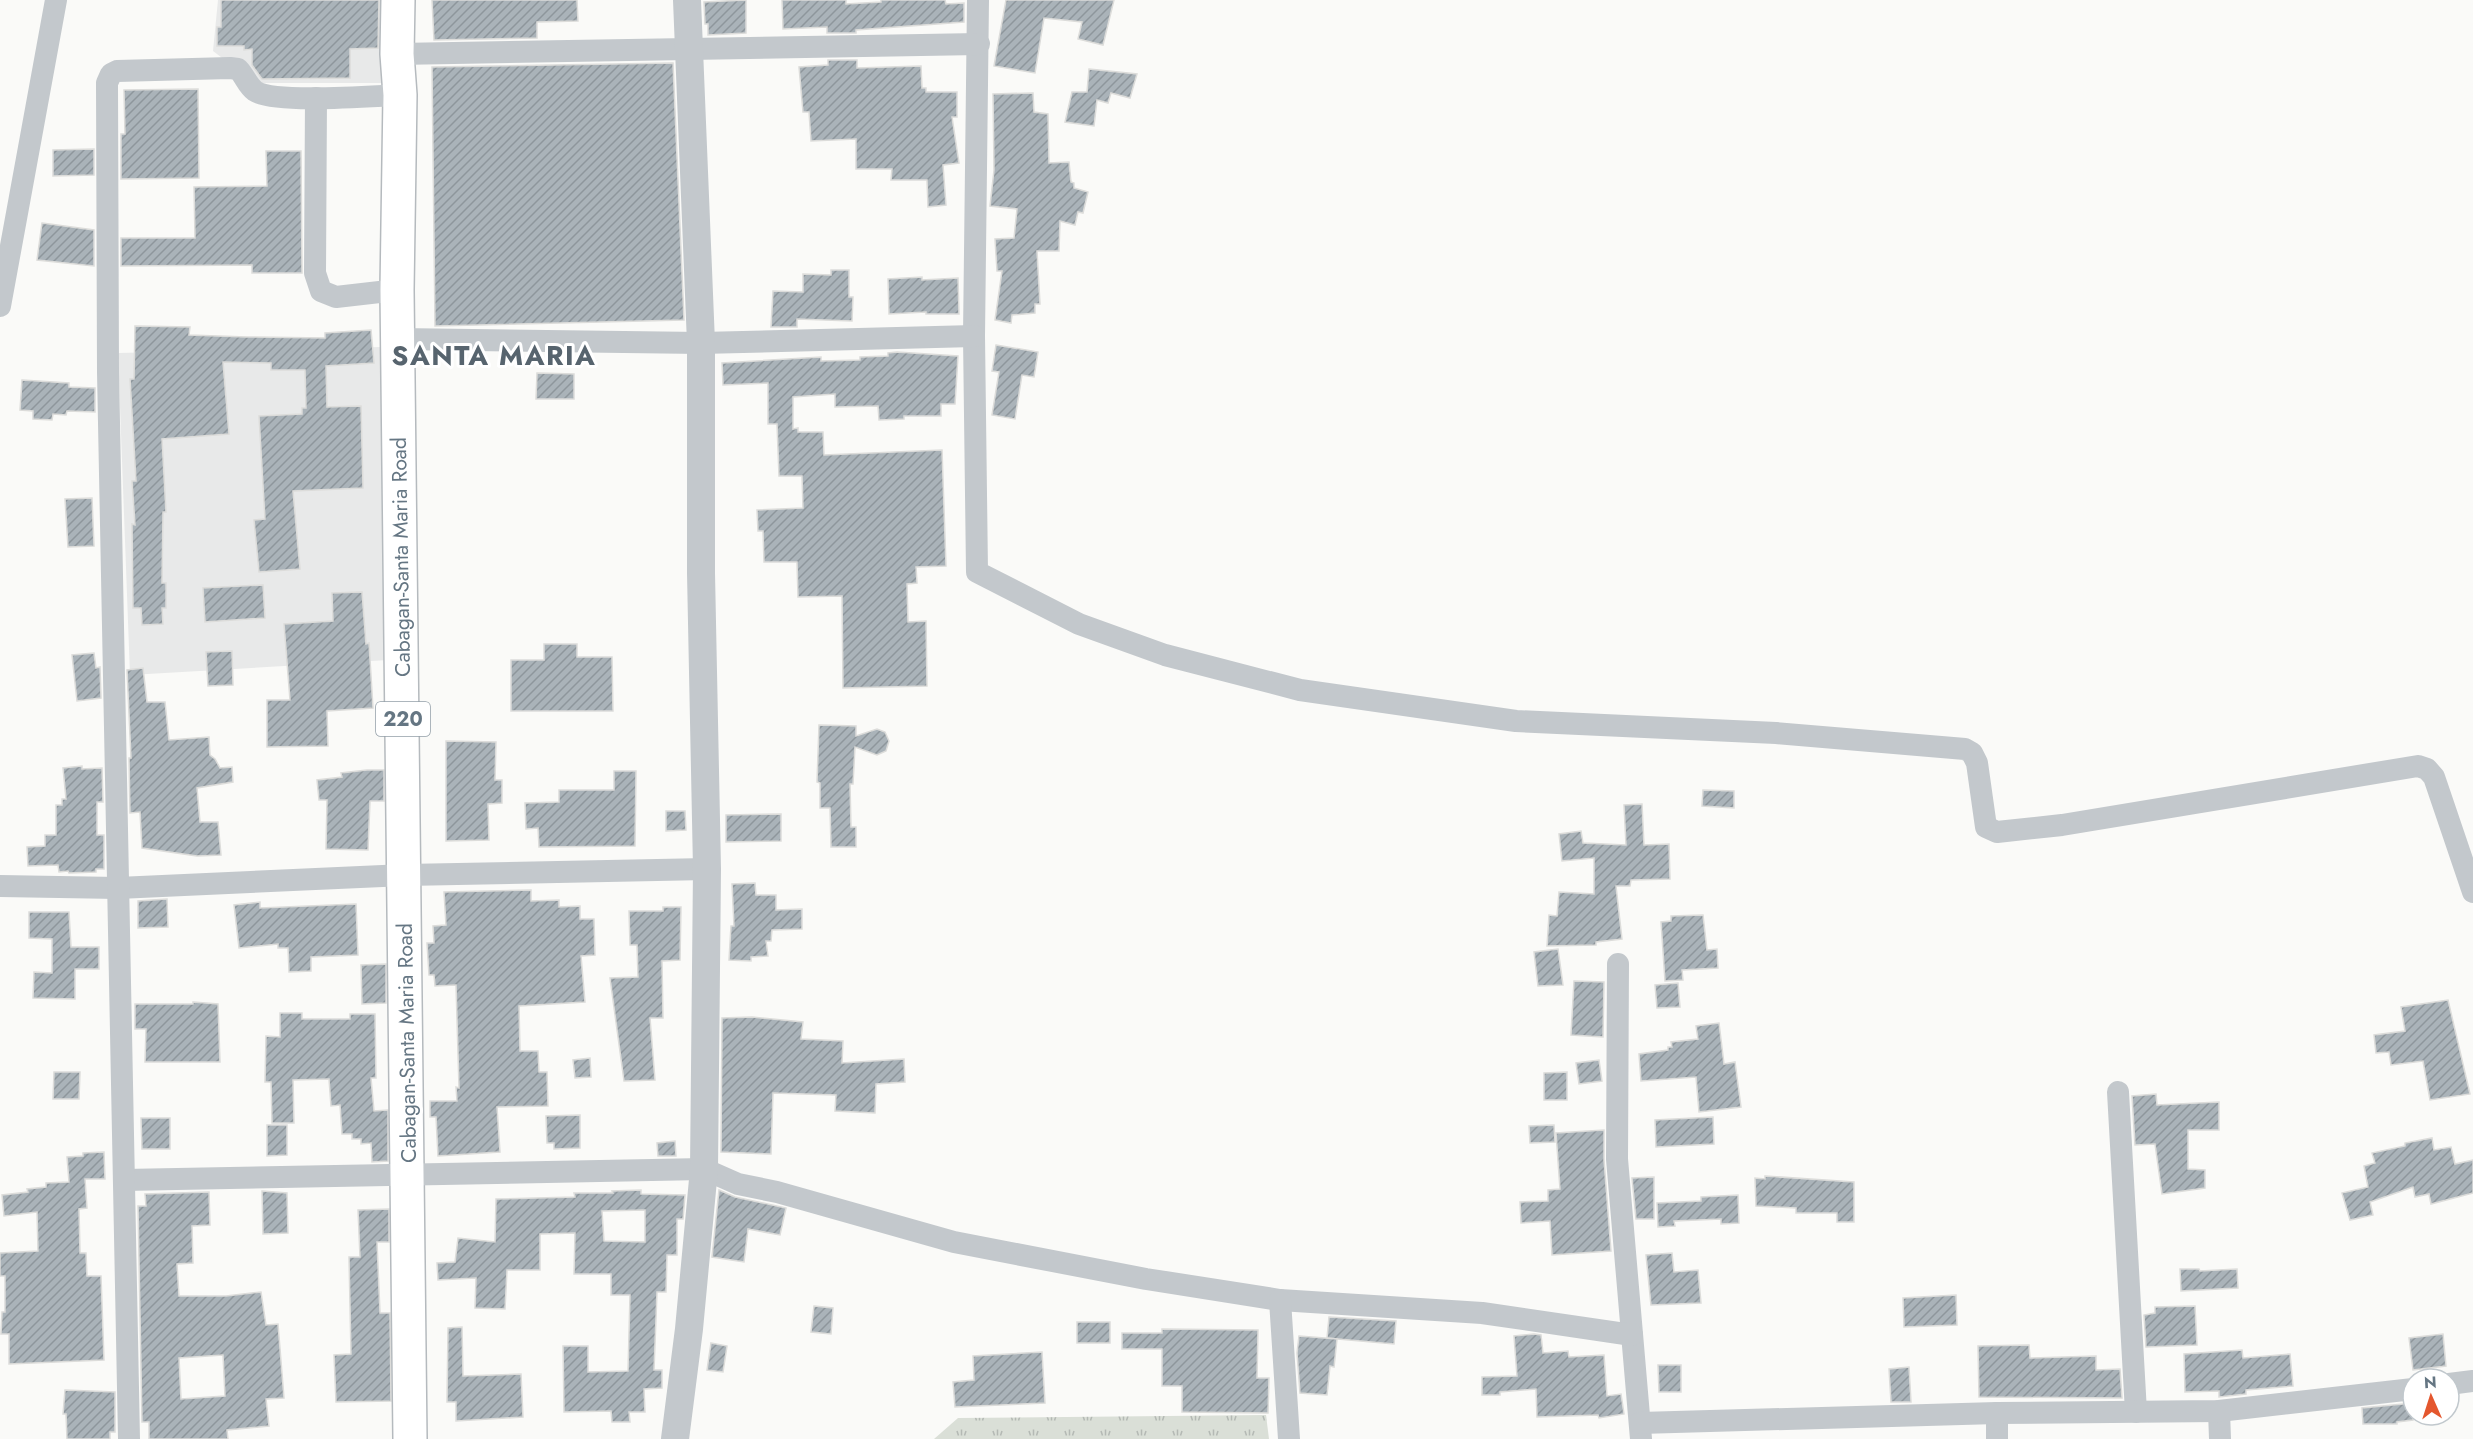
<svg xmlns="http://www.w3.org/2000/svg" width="2473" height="1439" font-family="Jost,sans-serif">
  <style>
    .built { fill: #e8e9e9 }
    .grass { fill: url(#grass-tufts) }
    .building { fill: url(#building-hatch); stroke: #dcdcda; stroke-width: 1.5; fill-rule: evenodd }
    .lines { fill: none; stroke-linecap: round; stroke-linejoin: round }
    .primary-casing { stroke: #b5babe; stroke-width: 36 }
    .minor { stroke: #c3c8cc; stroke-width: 22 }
    .tertiary { stroke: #c3c8cc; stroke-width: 28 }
    .primary { stroke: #fff; stroke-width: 33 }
    .labels { text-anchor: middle; stroke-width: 6; stroke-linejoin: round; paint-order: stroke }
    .shield { fill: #fff; stroke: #939fa8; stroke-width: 1.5 }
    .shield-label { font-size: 20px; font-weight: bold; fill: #657683 }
    .street-label { font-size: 21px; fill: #657683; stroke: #fff }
    .district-label { font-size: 27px; font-weight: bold; letter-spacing: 1.5px; fill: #57646e; stroke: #fff }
  </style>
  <defs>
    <pattern id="grass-tufts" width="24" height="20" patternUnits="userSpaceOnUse" patternTransform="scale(1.5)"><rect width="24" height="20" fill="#dadfd7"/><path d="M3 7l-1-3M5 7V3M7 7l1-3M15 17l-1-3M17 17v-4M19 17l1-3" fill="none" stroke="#b4b9b4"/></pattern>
    <pattern id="building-hatch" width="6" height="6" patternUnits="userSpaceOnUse" patternTransform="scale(1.5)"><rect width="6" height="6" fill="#aab3b9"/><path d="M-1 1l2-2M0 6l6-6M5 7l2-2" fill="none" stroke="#8e969c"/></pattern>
  </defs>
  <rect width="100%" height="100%" fill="#fafaf8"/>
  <g class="built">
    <polygon points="218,0 383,0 382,83 255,83 213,51"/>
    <polygon points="381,347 388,660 130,675 118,353"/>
  </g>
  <polygon class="grass" points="1266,1415 1269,1439 934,1439 958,1418"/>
  <g class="building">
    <polygon points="221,0 379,0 378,48 350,49 350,78 262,79 252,65 252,49 244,50 244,46 217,46 217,27 221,27"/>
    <polygon points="432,0 577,0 578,21 537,22 537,38 434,40"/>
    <polygon points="746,0 746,33 708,35 708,24 705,24 704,2"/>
    <polygon points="782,0 846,0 846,4 881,2 881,0 945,0 946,4 964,3 964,22 856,30 856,33 827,33 827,27 783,29"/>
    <polygon points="1006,0 1114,0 1103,45 1078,39 1082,22 1044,18 1035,73 994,66"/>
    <polygon points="828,60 857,60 857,68 921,66 922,88 926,88 926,92 957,92 957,117 952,117 959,163 943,165 946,205 928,207 927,180 891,180 892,169 856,169 856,139 811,141 809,112 803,112 799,67 828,65"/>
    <polygon points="673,63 684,320 435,326 432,67"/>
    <polygon points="1089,69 1137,74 1130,98 1111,93 1108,103 1097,100 1094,126 1065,122 1072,92 1087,92"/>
    <polygon points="198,89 199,178 121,179 121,134 125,134 124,90"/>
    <polygon points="1033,93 1034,112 1048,114 1049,163 1069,162 1071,182 1074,183 1074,188 1088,192 1083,213 1078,212 1075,225 1060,221 1059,251 1037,251 1040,304 1035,304 1035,313 1012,315 1011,323 995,320 1002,271 997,271 995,239 1014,238 1017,209 990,206 994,170 993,94"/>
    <polygon points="94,149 94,175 53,176 53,150"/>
    <polygon points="266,151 301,151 302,273 252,273 252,265 121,266 121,238 195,238 194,187 267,186"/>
    <polygon points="42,223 94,230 94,266 37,260"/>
    <polygon points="831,270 849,270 849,297 853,297 852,321 797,319 797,327 771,327 773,291 803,292 803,274 831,275"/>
    <polygon points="922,277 922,280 958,278 959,314 926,314 926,312 889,314 888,279"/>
    <polygon points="135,326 190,327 189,335 247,337 325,338 325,333 371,330 374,363 326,366 327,407 361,406 363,488 293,491 300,569 259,572 254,520 265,519 259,416 302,414 302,408 306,408 305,370 271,370 271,363 223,362 229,434 162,439 166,512 163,512 162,583 166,583 166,608 162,608 163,624 142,625 141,608 133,608 132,524 135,525 132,481 136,481 130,379 134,379"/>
    <polygon points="996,345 1038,352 1034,377 1022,375 1015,419 992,415 999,372 992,371"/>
    <polygon points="897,352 958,356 955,404 941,404 941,416 904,416 904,419 879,420 878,406 835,407 835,394 793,397 793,429 798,428 798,432 823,432 824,455 942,450 946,566 916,567 917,583 907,584 908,622 926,621 927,686 843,688 842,596 798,597 797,562 764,562 763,531 758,531 757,510 803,508 802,476 779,476 777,424 768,424 768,383 723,385 722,363 821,357 821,361 860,360 860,357 888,356 888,353"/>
    <polygon points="537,373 574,374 574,399 536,399"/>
    <polygon points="22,380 69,383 69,387 95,388 95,412 67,411 66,415 53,414 52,420 33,419 33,411 20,410"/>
    <polygon points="92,498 94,546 68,547 65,499"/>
    <polygon points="263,585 265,618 205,622 203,588"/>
    <polygon points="362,592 366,644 369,643 373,708 327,711 328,746 267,747 267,700 290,700 284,624 333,621 332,593"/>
    <polygon points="544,644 577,644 577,657 612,657 613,711 511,711 511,660 544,660"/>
    <polygon points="232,651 233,685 208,686 206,652"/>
    <polygon points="94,653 96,668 100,667 101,698 77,701 72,655"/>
    <polygon points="143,668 147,702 165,702 169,740 209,737 210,755 215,759 220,768 232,767 233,782 197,788 200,822 218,822 221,855 197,856 142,848 140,812 130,813 129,758 131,758 127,670"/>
    <polygon points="819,725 856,726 856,736 877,729 885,732 889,741 886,751 877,755 855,747 853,784 850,784 851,827 856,827 856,847 831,847 830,808 820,808 820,783 817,782"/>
    <polygon points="446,741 496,742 495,780 502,780 502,803 488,804 489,840 446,841"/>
    <polygon points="82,766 82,769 102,768 103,802 97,802 97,835 104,835 104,869 96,869 96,872 69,873 68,871 59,872 58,865 28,866 27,847 45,846 45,835 56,835 56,805 62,805 62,799 66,799 63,768"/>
    <polygon points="367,770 384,770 384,801 370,801 368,850 326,849 327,800 319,800 317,780 342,777 341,773"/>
    <polygon points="614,771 636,771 635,846 539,847 538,828 526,829 525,803 559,802 559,790 614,790"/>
    <polygon points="1703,790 1734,791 1734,808 1702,806"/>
    <polygon points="1642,804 1644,845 1669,844 1670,879 1631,880 1630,886 1616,886 1622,939 1596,942 1596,945 1547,946 1549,915 1557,916 1559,892 1594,894 1594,858 1562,861 1559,834 1581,831 1583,843 1626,845 1624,805"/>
    <polygon points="666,811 685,811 686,830 666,831"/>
    <polygon points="781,814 781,841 726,842 726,815"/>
    <polygon points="755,883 756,895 776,895 776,910 802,909 802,929 772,930 771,941 766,941 768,956 751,957 751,961 729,960 731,926 734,926 732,884"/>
    <polygon points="531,890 531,901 559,900 559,907 580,906 580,919 594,919 595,955 581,956 585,1002 519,1006 520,1051 538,1051 539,1072 547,1072 548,1106 497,1107 500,1152 438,1156 436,1117 430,1117 430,1101 457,1101 456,1087 459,1088 456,985 435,986 434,975 429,975 427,943 434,943 433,926 446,925 444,892"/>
    <polygon points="167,899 168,927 138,928 138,901"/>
    <polygon points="260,902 260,908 356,904 358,955 311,957 311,971 289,972 288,948 278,948 278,944 239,948 234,905"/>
    <polygon points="663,907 681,907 680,960 662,961 663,1018 650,1018 655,1080 624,1081 610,978 638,977 637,945 630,945 629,911 663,911"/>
    <polygon points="29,912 69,912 71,947 99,947 99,969 75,969 75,999 33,998 34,972 52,973 52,939 29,938"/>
    <polygon points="1703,915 1707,950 1717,949 1718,968 1682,970 1683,980 1665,981 1661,922 1671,921 1671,916"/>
    <polygon points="1558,949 1563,985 1538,986 1534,952"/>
    <polygon points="386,964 386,1003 362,1004 361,965"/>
    <polygon points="1574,981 1604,982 1603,1037 1571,1035"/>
    <polygon points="1678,983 1680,1007 1657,1008 1655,985"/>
    <polygon points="2448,1000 2470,1094 2430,1100 2423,1061 2391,1065 2389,1052 2376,1053 2374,1035 2405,1031 2401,1007"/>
    <polygon points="193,1002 218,1004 220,1062 145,1062 146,1029 135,1029 135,1004 193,1004"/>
    <polygon points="280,1013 302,1013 302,1019 350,1019 350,1014 375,1014 376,1078 371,1078 374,1111 388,1110 388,1161 372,1162 371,1143 361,1144 361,1139 352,1139 352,1134 342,1134 340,1105 331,1106 329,1079 293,1080 294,1123 272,1123 271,1082 265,1082 266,1036 280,1037"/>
    <polygon points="752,1017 803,1022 801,1039 843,1041 842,1063 904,1059 905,1082 876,1084 875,1113 835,1111 836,1095 773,1093 771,1154 721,1152 722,1018"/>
    <polygon points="1719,1023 1724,1064 1735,1062 1741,1107 1699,1112 1696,1077 1641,1081 1639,1054 1668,1050 1668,1047 1672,1047 1671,1042 1698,1039 1696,1026"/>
    <polygon points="590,1058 591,1077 575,1078 573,1060"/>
    <polygon points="1599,1060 1602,1081 1579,1084 1576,1063"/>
    <polygon points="54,1072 80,1072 79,1099 53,1099"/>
    <polygon points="1567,1072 1567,1100 1544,1100 1544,1073"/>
    <polygon points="2156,1094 2157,1105 2219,1102 2219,1130 2188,1130 2188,1169 2205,1170 2205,1188 2162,1194 2155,1144 2135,1145 2132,1096"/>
    <polygon points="580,1115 580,1148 554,1149 554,1143 547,1143 546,1116"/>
    <polygon points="1713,1117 1714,1144 1656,1147 1655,1120"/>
    <polygon points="141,1118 170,1118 170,1149 142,1149"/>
    <polygon points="267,1125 287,1125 287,1155 267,1156"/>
    <polygon points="1554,1125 1555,1142 1530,1143 1529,1126"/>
    <polygon points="1604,1130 1604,1160 1611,1251 1552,1255 1550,1221 1521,1223 1520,1202 1548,1201 1548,1190 1560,1189 1556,1133"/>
    <polygon points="2432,1138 2434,1150 2451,1147 2455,1164 2473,1160 2473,1193 2431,1204 2429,1194 2415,1197 2413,1187 2370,1202 2373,1215 2350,1220 2342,1193 2368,1187 2364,1166 2375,1163 2372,1153 2405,1146 2405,1143"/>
    <polygon points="675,1141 676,1156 658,1156 657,1143"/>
    <polygon points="104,1152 105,1179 85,1179 87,1208 79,1209 80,1253 86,1253 87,1276 101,1276 104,1360 9,1364 9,1334 1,1334 2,1312 5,1312 5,1276 0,1276 0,1253 38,1251 37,1212 4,1216 2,1195 28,1192 27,1189 46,1187 46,1183 69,1182 67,1157 83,1156 83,1153"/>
    <polygon points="1765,1176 1854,1182 1854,1222 1837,1222 1837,1213 1796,1213 1796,1208 1756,1206 1755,1178 1765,1179"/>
    <polygon points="1654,1177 1654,1219 1636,1219 1632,1178"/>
    <path d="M641 1190V1194L685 1195 683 1219H677V1255H667L666 1292H657L654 1370H662V1388L644 1389 645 1412H629L630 1422H612L611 1411 564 1412 563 1346H588V1372L628 1371 630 1295H611V1274H574L575 1233 540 1234V1270H507L505 1309 475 1308 476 1278 438 1280 437 1263 455 1262 458 1238 495 1242 496 1199 575 1197 574 1193H613L612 1191ZM645 1210V1242L604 1241 602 1211Z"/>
    <polygon points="719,1190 735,1197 786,1208 780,1235 748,1229 744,1262 712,1257"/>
    <polygon points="262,1191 287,1193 288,1233 263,1234"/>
    <path d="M209 1192 210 1225 192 1226 193 1263 177 1264 179 1296H226L261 1292 266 1325 278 1324 284 1398 266 1399 269 1426 227 1430 228 1439H149V1422H142L138 1206H146L145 1194ZM223 1355 225 1396 181 1399 179 1358Z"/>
    <polygon points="1738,1195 1739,1223 1721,1224 1721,1219 1674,1221 1675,1226 1658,1227 1657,1203 1701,1201 1701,1197"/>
    <polygon points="389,1209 389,1242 377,1242 380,1313 390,1313 391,1401 336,1402 334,1355 351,1354 349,1257 360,1257 358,1210"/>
    <polygon points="1672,1253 1674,1272 1698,1270 1701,1303 1651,1305 1646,1255"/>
    <polygon points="2180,1269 2199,1269 2200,1271 2237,1269 2238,1288 2181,1291"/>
    <polygon points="1956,1295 1957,1325 1904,1327 1903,1298"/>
    <polygon points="814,1306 833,1308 831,1334 811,1332"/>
    <polygon points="2195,1306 2197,1345 2146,1347 2144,1315 2155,1313 2155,1307"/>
    <polygon points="1329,1317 1396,1321 1394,1344 1327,1338"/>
    <rect x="1077" y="1322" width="33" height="21"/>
    <polygon points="462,1327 463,1376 521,1374 523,1417 456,1421 456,1402 447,1402 448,1328"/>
    <polygon points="1162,1329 1258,1330 1257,1378 1269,1378 1268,1413 1182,1412 1182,1386 1162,1386 1162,1349 1122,1349 1122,1333 1162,1333"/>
    <polygon points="1534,1334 1541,1335 1543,1353 1568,1351 1569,1357 1604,1355 1607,1396 1621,1394 1624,1414 1599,1418 1598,1415 1537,1417 1536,1389 1500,1392 1500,1395 1482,1395 1482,1377 1517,1376 1514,1336"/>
    <polygon points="2443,1334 2446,1366 2413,1370 2409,1338"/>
    <polygon points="1299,1336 1337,1339 1334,1367 1330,1366 1327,1395 1300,1393 1297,1353"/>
    <polygon points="711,1343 727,1346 723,1372 707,1370"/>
    <polygon points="2029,1345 2030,1358 2096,1356 2096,1370 2120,1369 2122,1398 1979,1397 1978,1346"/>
    <polygon points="2242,1350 2243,1358 2290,1354 2293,1386 2246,1390 2246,1394 2219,1397 2219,1391 2185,1392 2184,1354"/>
    <polygon points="1042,1352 1045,1403 955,1407 953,1382 974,1380 973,1356"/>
    <polygon points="1658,1365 1681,1365 1681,1392 1659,1392"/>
    <polygon points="1909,1367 1911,1402 1891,1402 1889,1369"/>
    <polygon points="65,1390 115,1392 115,1432 110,1432 110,1439 67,1439 66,1414 63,1414"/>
    <polygon points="2413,1403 2413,1420 2397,1422 2397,1424 2363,1424 2362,1408"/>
  </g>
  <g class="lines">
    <defs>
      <polyline id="primary" points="398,0 397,54 400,95 397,290 410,1439"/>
    </defs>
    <use href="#primary" class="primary-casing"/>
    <g class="minor">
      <polyline points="978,0 974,336 977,572 1079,624 1165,655 1300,690 1516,721 1776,733 1965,749 1972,753 1977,763 1986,827 1997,832 2062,825 2418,766 2427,769 2434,777 2473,892"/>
      <polyline points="397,54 979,44"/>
      <polyline points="316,98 315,273 321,291 336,297 397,290"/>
      <polyline points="0,306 56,0"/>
      <polyline points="398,339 701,343 974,336"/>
      <polyline points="0,886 118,888 405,875 707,869"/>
      <polyline points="1618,964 1617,1159 1641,1439"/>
      <polyline points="2118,1092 2136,1412"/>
      <polyline points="124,1180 704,1169 738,1184 777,1192 954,1242 1146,1279 1280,1300 1482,1313 1632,1335"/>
      <polyline points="1280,1300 1289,1439"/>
      <polyline points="2449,1384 2473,1381"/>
      <polyline points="2219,1411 2220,1439"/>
      <polyline points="1997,1413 1997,1439"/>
      <polyline points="1640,1423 1997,1413 2219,1411 2413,1389"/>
      <path d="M129 1439 108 372 107 83 111 74 117 71 230 68 238 69C245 76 247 85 255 91 274 104 373 96 400 95"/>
    </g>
    <polyline class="tertiary" points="675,1439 689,1329 704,1169 707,869 701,573 701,343 687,0"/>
    <use href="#primary" class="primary"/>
  </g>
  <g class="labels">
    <rect class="shield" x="376" y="702" width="54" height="34" rx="4.5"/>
    <g class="shield-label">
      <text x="403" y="726">220</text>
    </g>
    <g class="street-label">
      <text transform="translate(401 557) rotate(-91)" y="7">Cabagan-Santa Maria Road</text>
      <text transform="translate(407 1043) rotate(-91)" y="7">Cabagan-Santa Maria Road</text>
    </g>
    <g class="district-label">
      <text x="494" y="365">SANTA MARIA</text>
    </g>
  </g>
  <g transform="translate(2431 1397) rotate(357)"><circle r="28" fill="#ffffff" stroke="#c1c8cd" stroke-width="1.5"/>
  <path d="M0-4.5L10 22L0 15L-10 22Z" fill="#e4572e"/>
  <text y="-9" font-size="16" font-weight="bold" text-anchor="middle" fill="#657683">N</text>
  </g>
</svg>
